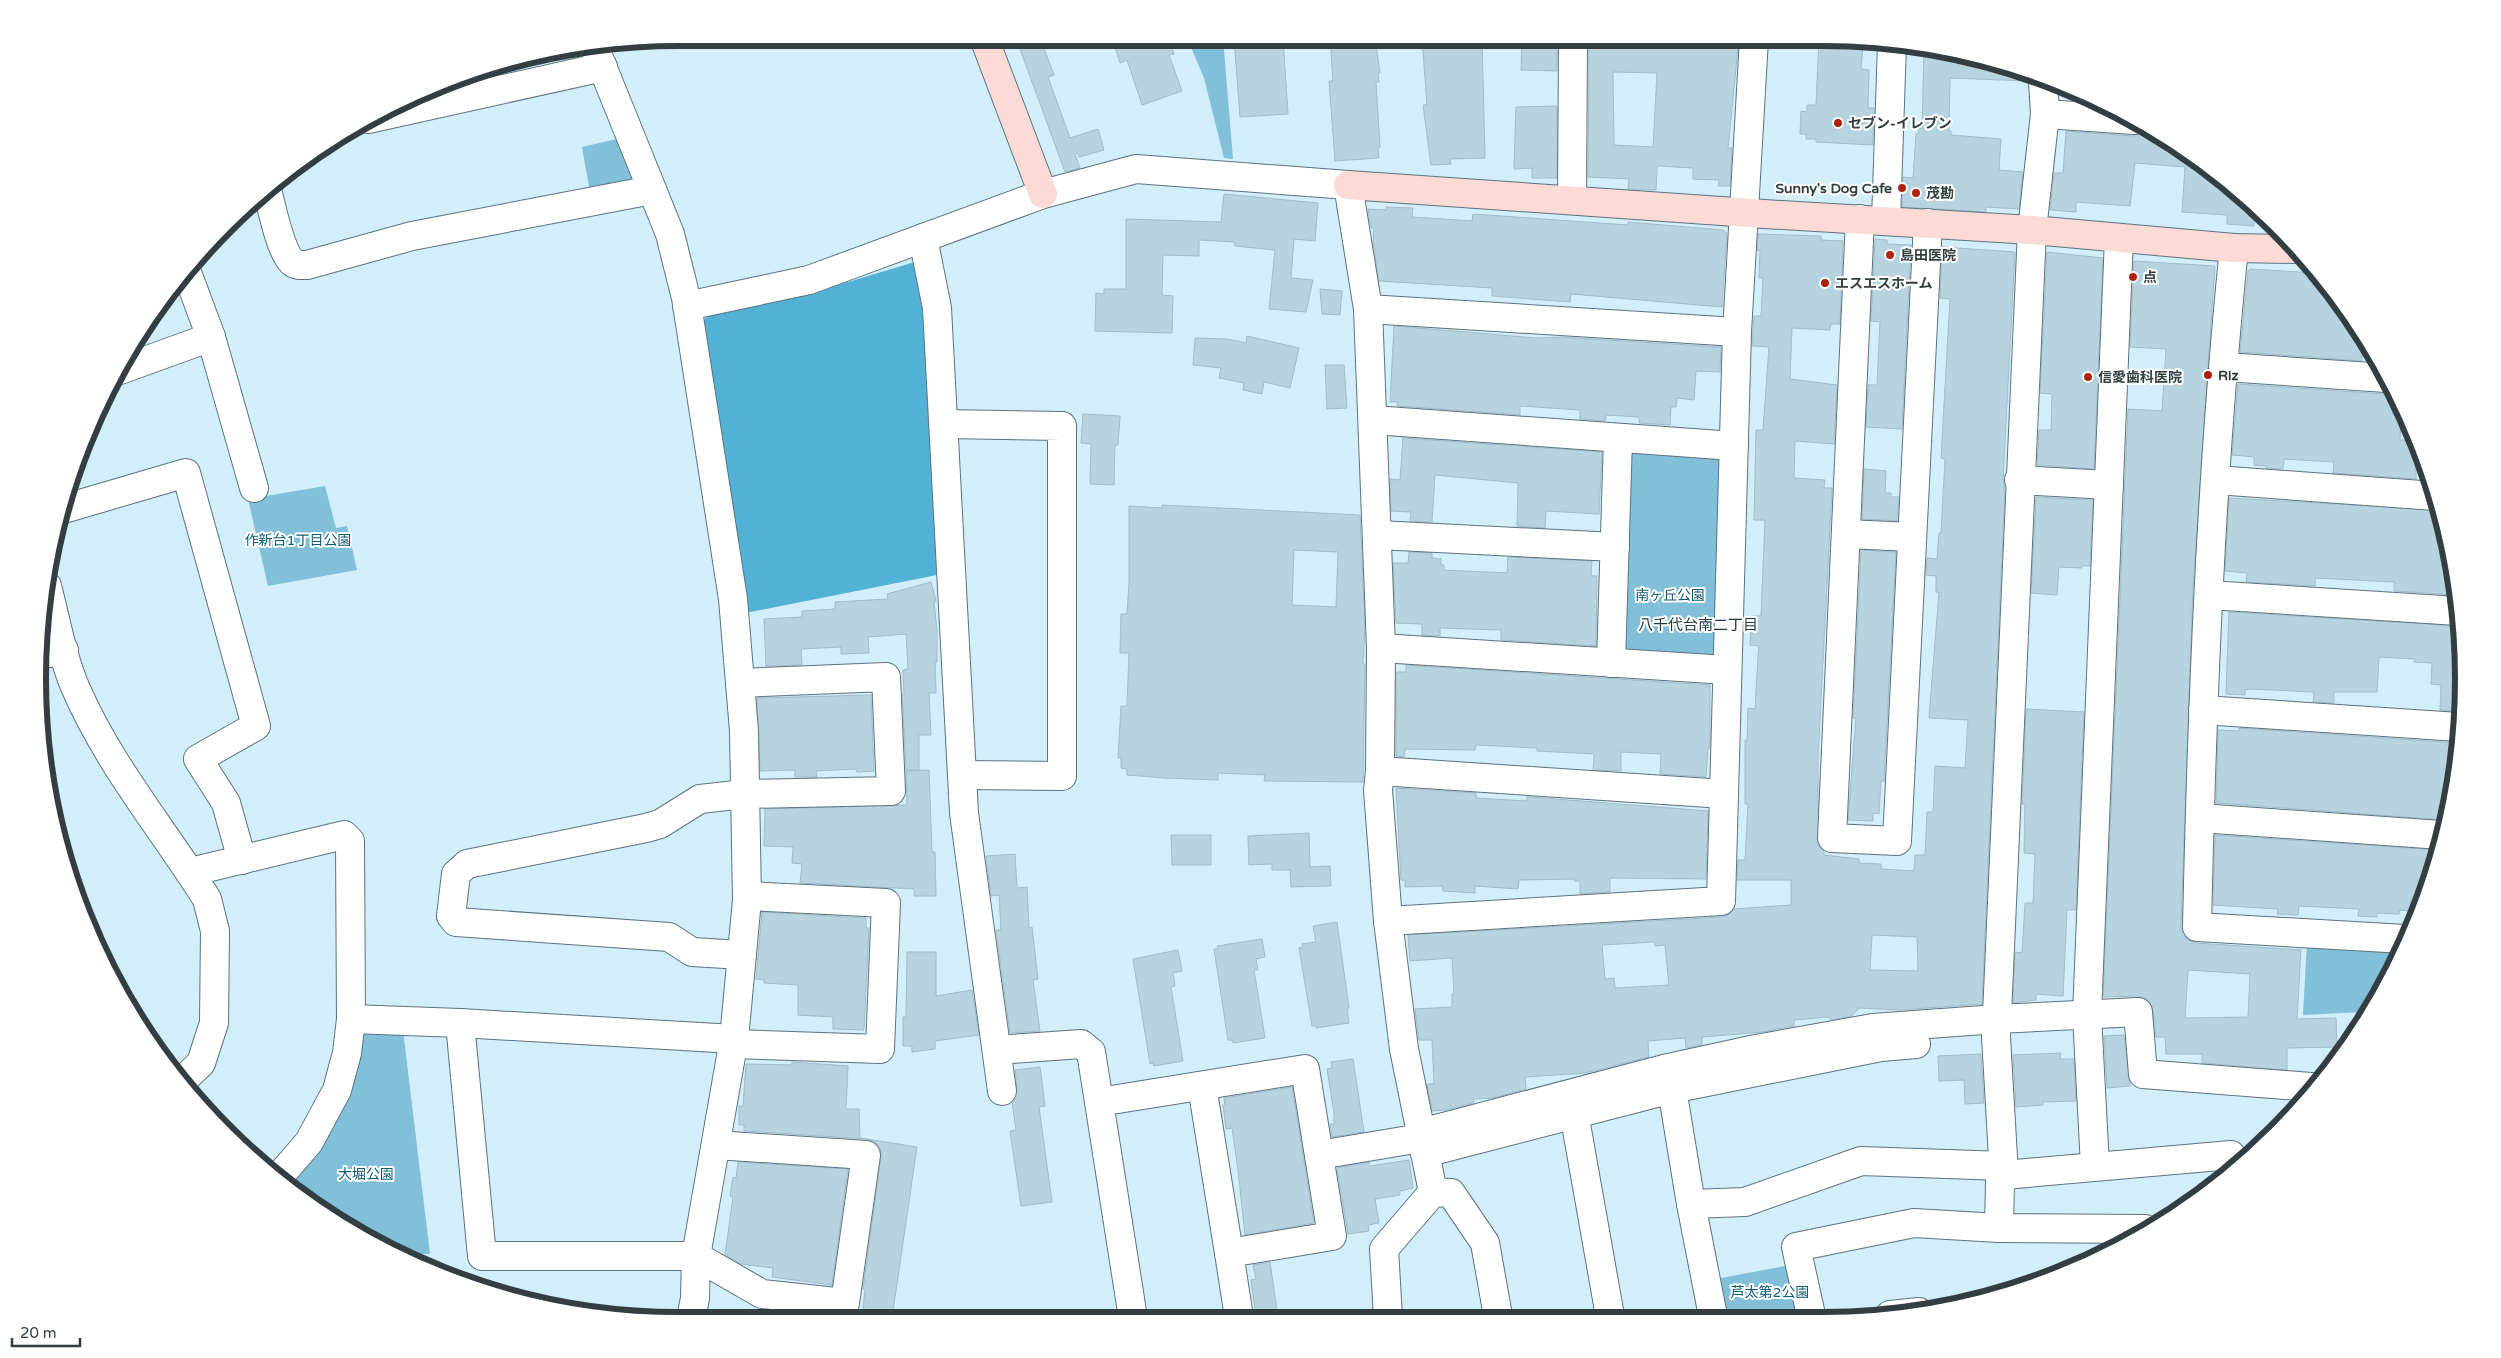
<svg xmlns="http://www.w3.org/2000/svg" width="2501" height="1358" font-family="'Varela Round','Noto Sans JP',sans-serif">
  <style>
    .green { fill: #82c0da }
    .forest { fill: #53b1d5 }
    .building { fill: #b7d3df; stroke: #a1bcc8; fill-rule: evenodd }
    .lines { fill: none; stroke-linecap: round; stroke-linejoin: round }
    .street-casing { stroke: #5a737e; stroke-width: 30 }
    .secondary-casing { stroke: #5a737e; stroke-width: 30 }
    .street { stroke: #fff; stroke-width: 28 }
    .secondary { stroke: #fcdad5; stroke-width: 28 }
    .poi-dot { fill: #b02112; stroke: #fff; stroke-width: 2 }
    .labels { text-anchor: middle; stroke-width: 4; stroke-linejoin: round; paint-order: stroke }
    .poi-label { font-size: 14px; font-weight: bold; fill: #323e42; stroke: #fff; text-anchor: start }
    .park-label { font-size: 14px; fill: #0d5b73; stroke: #fff }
    .neighbourhood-label { font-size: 15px; fill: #213942; stroke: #fff }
    .rim { fill: none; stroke: #323e42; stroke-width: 6 }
  </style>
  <rect width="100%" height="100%" fill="#d2eefa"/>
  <g class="green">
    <polygon points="1187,38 1223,38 1233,159 1224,158 1204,78"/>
    <polygon points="621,138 637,172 631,186 590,192 582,147"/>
    <polygon points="1634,446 1713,453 1722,465 1717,650 1709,659 1629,654 1620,646 1627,456"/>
    <polygon points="325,486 336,528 347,526 357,570 268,586 248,499"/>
    <polygon points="2307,941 2401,947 2378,999 2365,1016 2363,1012 2303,1015"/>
    <polygon points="367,1029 403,1030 430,1254 405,1254 359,1235 286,1185 360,1037"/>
    <polygon points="1790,1265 1799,1315 1718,1316 1711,1280"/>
  </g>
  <polygon class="forest" points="918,261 925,339 937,575 745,613 703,320 709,316 811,293"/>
  <g class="building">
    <polygon points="1016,38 1040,38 1054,75 1048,77 1070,138 1098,129 1104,150 1079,157 1078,153 1075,154 1080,168 1065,172"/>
    <polygon points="1112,38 1168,38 1174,54 1169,55 1182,91 1142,105 1127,60 1120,63"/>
    <polygon points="1234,38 1283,38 1288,114 1240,117"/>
    <polygon points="1330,38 1375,38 1380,73 1378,73 1379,82 1376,82 1380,147 1378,148 1379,158 1335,161 1329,81 1333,81"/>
    <polygon points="1422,38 1482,39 1485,158 1450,159 1451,164 1431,165 1423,105 1427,105"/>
    <polygon points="1522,38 1557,39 1557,71 1521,70"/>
    <path d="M1589 39H1615V43L1738 48 1728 148H1732L1730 186H1718L1719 180 1693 179V168L1657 166 1656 190 1628 189 1629 179 1588 177ZM1613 72 1657 73 1653 147 1614 145Z"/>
    <polygon points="1819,39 1860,39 1859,46 1863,46 1861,69 1869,70 1868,108 1874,108 1873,145 1816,142 1816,139 1806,139 1806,134 1800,134 1801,111 1807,112 1807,105 1816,105"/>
    <polygon points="1924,49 1988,59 2029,76 2028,81 1950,78 1949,131 1951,131 1951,135 2001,139 1999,170 2023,172 2019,209 1986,207 1986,212 1902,207 1903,177 1913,178 1916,134 1918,134 1919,128 1922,129"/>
    <polygon points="1557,106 1557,178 1532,178 1532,168 1514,169 1516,107"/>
    <polygon points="2066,131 2133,136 2142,133 2158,135 2245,197 2255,207 2254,226 2227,224 2227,215 2182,212 2185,167 2135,163 2130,206 2076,202 2076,212 2050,210 2054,173 2063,173"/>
    <polygon points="1224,194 1318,203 1315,241 1294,239 1291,278 1313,280 1306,312 1269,309 1275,250 1235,246 1235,242 1199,240 1199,256 1163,255 1162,295 1173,296 1172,333 1095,331 1096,293 1104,294 1104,289 1126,289 1126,219 1221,222"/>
    <polygon points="1386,207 1413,208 1412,217 1472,221 1473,214 1628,225 1628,222 1723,230 1727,233 1722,307 1571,294 1570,302 1492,296 1492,288 1379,281 1373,244 1374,228 1371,228 1368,209 1386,210"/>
    <path d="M1758 234 1821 236V240L1843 241 1840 324H1831L1830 330 1792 328 1790 379 1837 385 1834 444 1795 441 1794 478 1825 480 1824 488H1832L1818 757V845L1824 851V855L1859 859V863L1881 864V869L1914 871 1915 855H1925L1927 812H1933L1935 766 1965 768 1968 720 1929 718 1939 592H1936V576L1926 575 1927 558 1937 559 1939 533H1941L1945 459 1941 458 1950 299 1940 298 1942 247 2015 252 2003 480 2005 487 1982 1004 1900 1010 1859 1008 1852 1016 1831 1020 1828 1017 1794 1020V1026L1763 1032 1702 1037V1045L1686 1048 1685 1038 1648 1041 1649 1057 1586 1073 1525 1077 1526 1089 1494 1098 1473 1099 1474 1103 1446 1110 1432 1111 1427 1084H1434L1432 1040H1419L1415 1009 1452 1007V994L1454 993 1452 958 1410 961 1408 935 1722 917 1730 914 1734 909 1791 905V880H1737L1738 860H1745L1748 804H1745V740L1747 741 1748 708 1755 709 1758 656 1759 646 1750 645 1751 625 1753 616H1761L1765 520H1754L1756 430H1763L1769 347 1752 346 1754 316H1761L1763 278H1759L1760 251 1757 250ZM1872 935 1917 937 1918 971 1870 970ZM1655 942V946L1665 945 1669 985 1615 988 1614 978 1605 979 1602 945Z"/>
    <polygon points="1875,239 1887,240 1887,244 1911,245 1902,429 1866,427 1868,385 1877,385 1880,322 1871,321"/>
    <polygon points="2047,252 2103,258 2094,469 2037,465 2039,430 2051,430 2052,394 2040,393"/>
    <path d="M2134 261 2215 266 2193 586 2181 927 2183 935 2188 940 2196 943 2301 950 2297 1019 2336 1018 2337 1047 2287 1048V1070L2202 1063V1054H2166L2165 1037H2156L2153 1010 2148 999 2137 996 2103 997 2128 409 2162 411 2166 349 2130 347ZM2188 970 2250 974 2248 1017 2185 1018Z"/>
    <polygon points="2250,269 2316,273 2331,288 2373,357 2362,356 2362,361 2240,352 2248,271"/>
    <polygon points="1320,289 1342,291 1340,315 1322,314"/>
    <polygon points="1394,326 1536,338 1561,337 1721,347 1720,372 1696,371 1694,400 1677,398 1676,407 1671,407 1670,425 1639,423 1639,417 1606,415 1605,421 1580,419 1580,410 1520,406 1520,415 1397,406 1398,402 1390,402"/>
    <polygon points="1247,336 1299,348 1290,388 1264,382 1262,394 1243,390 1244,383 1219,378 1221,368 1193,365 1195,338 1227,339 1246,343"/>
    <polygon points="1325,365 1344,365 1347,408 1327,409"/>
    <polygon points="2238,384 2385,394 2395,392 2402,407 2400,440 2414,440 2423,463 2416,463 2416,479 2333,473 2334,462 2284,459 2283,469 2266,468 2266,466 2254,465 2254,457 2232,455"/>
    <polygon points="1083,414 1120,416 1118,445 1115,445 1114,485 1090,484 1091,444 1081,443"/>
    <polygon points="1403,438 1602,452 1599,514 1546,511 1545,528 1517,526 1518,483 1435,475 1432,522 1410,521 1411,512 1391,511 1390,479 1400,480"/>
    <polygon points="1864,469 1886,471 1885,493 1891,493 1891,497 1899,497 1897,521 1862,519"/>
    <polygon points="2036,497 2093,500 2090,566 2082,566 2082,568 2059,567 2057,595 2031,593"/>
    <polygon points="2229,498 2441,510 2455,595 2394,591 2394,582 2315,578 2315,586 2246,582 2247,573 2225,571"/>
    <path d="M1162 505 1360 515 1365 626 1363 664H1365L1363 782 1264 781 1265 775 1218 773V780L1165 778 1127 775V769L1121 768V758H1118L1121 706H1127L1129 653H1120L1121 614H1127L1129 583V506L1162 508ZM1294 550 1338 552 1336 607 1292 605Z"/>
    <polygon points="1861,550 1896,552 1884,781 1881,781 1879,814 1873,813 1873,821 1848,820 1856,718 1853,718"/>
    <polygon points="1409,552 1432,553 1432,558 1441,559 1441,565 1444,565 1444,570 1507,573 1508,557 1592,561 1591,576 1597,576 1596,646 1501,640 1501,630 1440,628 1440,636 1422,635 1422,624 1396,623 1393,563 1408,563"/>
    <polygon points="931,582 936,601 934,602 937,631 937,662 935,662 936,693 929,693 931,735 919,735 919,770 906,770 902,694 904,694 903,670 908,669 906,634 868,637 869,653 841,654 841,647 801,649 802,665 766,666 764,619 802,617 802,611 835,609 835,602 888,599 887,594"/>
    <polygon points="2229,612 2460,626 2462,637 2459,711 2440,710 2441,685 2431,684 2432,663 2414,662 2415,659 2379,657 2377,692 2334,692 2334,703 2313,702 2314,692 2251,689 2245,690 2245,695 2226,694"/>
    <polygon points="1406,665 1710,685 1710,748 1708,748 1706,777 1660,774 1661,754 1621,752 1621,771 1593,770 1594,754 1537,751 1537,748 1476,745 1475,750 1405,749 1404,757 1396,756 1396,672 1406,672"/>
    <polygon points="871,695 874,771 857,772 856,769 816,771 817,777 795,777 795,770 760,771 757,698"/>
    <polygon points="2026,709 2084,712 2076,910 2067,910 2063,996 2036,994 2036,1000 2013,1003 2015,952 2022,953 2025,903 2033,903 2035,854 2024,853 2025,804 2022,804"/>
    <polygon points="2239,728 2458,743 2456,770 2445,820 2216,803 2218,730 2239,731"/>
    <polygon points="929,770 932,852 935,852 936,896 914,896 914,889 800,883 802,864 792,863 793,847 764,846 765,809 907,805 906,771"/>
    <polygon points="1396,788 1476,793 1476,798 1527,801 1527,797 1543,798 1708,811 1706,879 1610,878 1610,892 1580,894 1580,881 1575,881 1575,879 1519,880 1518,889 1475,886 1475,893 1443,891 1442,886 1405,887 1405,880 1401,880"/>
    <polygon points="1309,833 1310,867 1330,866 1331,886 1291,887 1290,870 1272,870 1272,864 1249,865 1248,836"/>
    <polygon points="1171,835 1211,835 1211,865 1172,865"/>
    <polygon points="2215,835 2438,850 2430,885 2417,912 2400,910 2399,914 2377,913 2377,917 2358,916 2359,909 2299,906 2298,915 2277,914 2278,909 2213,905"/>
    <polygon points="1015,854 1017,888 1027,887 1029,928 1032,927 1038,979 1033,980 1040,1031 1010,1033 996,930 1001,930 999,895 991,896 986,856"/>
    <polygon points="762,912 866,918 866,928 869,928 864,1030 833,1029 833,1017 798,1015 798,985 764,983 764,980 756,979"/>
    <polygon points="1337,922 1349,1008 1347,1008 1349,1023 1316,1028 1316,1026 1312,1026 1299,948 1303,947 1302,944 1316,942 1313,926"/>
    <polygon points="1262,939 1265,957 1256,959 1258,970 1254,970 1265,1038 1233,1043 1232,1040 1228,1040 1214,949 1218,949 1217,946"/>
    <polygon points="1178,950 1182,971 1173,973 1175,986 1171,987 1183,1061 1154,1066 1153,1063 1150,1064 1133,959"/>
    <polygon points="907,952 936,952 936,996 972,990 979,1035 935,1041 935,1049 912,1052 912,1046 903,1046 903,1017 906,1017"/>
    <polygon points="2124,1035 2130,1086 2107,1088 2104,1036"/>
    <polygon points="2061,1053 2060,1059 2074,1059 2076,1101 2043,1102 2043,1105 2016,1107 2013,1055"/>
    <polygon points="1981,1054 1984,1103 1965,1104 1964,1080 1939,1081 1938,1056"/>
    <polygon points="1353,1059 1364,1132 1332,1137 1330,1124 1334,1124 1334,1113 1327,1069 1332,1068 1331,1062"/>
    <polygon points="792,1062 848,1066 846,1109 859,1109 860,1138 917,1147 892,1318 862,1318 865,1290 863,1289 881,1157 880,1148 875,1142 867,1139 744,1131 744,1125 739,1125 739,1106 743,1106 746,1064 792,1065"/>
    <polygon points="1040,1067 1045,1106 1039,1107 1052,1202 1021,1206 1010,1131 1016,1130 1012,1102 1017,1089 1015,1070"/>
    <polygon points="1292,1087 1314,1223 1245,1235 1238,1170 1232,1128 1226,1129 1223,1105 1225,1105 1224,1098"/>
    <polygon points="1409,1160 1413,1188 1400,1191 1400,1195 1375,1199 1379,1223 1368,1225 1369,1231 1348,1234 1337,1168 1369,1162 1370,1166"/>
    <polygon points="738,1162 848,1169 832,1285 772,1277 773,1268 741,1264 725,1255 733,1197 730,1196 733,1177 736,1178"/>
    <polygon points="1270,1262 1278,1317 1256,1317 1251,1280 1256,1279 1253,1265"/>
  </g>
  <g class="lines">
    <defs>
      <g id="street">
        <polyline points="594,46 670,234 686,298 733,599 744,731 747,900 734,1039 696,1256 695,1298 691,1319"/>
        <polyline points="2045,114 2134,120"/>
        <polyline points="368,119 603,67"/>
        <path d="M267 190C272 208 280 250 292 262 297 266 301 265 307 265L412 236 652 190"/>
        <polyline points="1572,200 1573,39"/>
        <polyline points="1860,219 1832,838 1897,841 1928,223"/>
        <polyline points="1886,221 1892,44"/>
        <polyline points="923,238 937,308 964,813 1002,1091"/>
        <path d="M2234 248C2211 473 2202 701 2197 927L2405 939"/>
        <polyline points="186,270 211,337 254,488"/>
        <polyline points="687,306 809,280 1043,194 1136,169 1348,185 1368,309 1381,648 1380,771 1378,790 1388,921 1404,1049 1433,1192 1451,1193 1485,1243 1498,1316"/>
        <polyline points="1368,309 1737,332"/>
        <polyline points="2225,367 2386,378"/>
        <polyline points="120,370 211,337"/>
        <polyline points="1373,420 1734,446"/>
        <polyline points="944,424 1062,426 1062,776 964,775"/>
        <polyline points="2019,480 2109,485"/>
        <polyline points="2216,480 2435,496"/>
        <polyline points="60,510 186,473 256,726 198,759 226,803 242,860"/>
        <polyline points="1846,534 1912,537"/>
        <polyline points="1378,535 1615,547"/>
        <path d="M47 586C56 620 62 657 76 689 109 765 163 829 207 899L215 931 214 1023 201 1063 181 1082"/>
        <polyline points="2209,595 2458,611"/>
        <polyline points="1381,648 1727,670"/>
        <polyline points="39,655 64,650"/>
        <polyline points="1611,663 1618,439"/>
        <polyline points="740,683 886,677 891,791 745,794 700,799 660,824 646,828 467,864 456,874 451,916 456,922 669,937 692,952 742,955"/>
        <polyline points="2203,710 2459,727"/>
        <polyline points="1380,771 1724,794"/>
        <polyline points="2200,818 2441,835"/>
        <polyline points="190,872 344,835 350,841 351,1019 347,1053 337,1090 309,1142 278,1178"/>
        <polyline points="1388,921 1721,901 1737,332 1754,39"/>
        <polyline points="351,1019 460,1023 734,1039"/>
        <polyline points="460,1023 482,1256 696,1256 762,1294 845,1303 866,1155 716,1145"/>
        <polyline points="733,1044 880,1049 886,903 747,896"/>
        <polyline points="997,1050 1081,1044 1091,1052 1099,1102"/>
        <polyline points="1202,1086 1229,1253"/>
        <polyline points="1672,1089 1691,1204 1713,1316"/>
        <polyline points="1571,1096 1610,1316"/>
        <polyline points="1421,1133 1664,1069 1756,1049 1873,1028 1997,1019 2138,1012 2143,1074 2311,1087"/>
        <polyline points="1425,1153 1672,1089 1881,1047 1916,1044"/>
        <polyline points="1319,1155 1421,1138"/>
        <polyline points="2095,1166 2087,1015 2119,238"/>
        <polyline points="2004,1175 2231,1155 2231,1169"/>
        <polyline points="1691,1204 1745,1202 1861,1161 2004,1166"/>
        <polyline points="1999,1228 2000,1181 2004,1175 1996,1037 2032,230 2045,114 2043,82"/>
        <polyline points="1811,1315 1796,1247 1914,1223 1999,1228 2145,1229"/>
        <polyline points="1890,1315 1919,1312"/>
        <polyline points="1388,1317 1384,1249 1433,1192"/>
        <polyline points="1133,1318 1099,1102 1305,1069 1332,1236 1229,1253 1239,1317"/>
      </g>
      <g id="secondary">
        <polyline points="984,38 1043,194"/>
        <polyline points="1348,185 1764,214 2032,230 2234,248 2294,249"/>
      </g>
    </defs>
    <use href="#street" class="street-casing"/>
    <use href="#secondary" class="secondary-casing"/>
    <use href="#street" class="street"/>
    <use href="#secondary" class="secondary"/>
  </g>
  <g class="poi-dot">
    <circle cx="1838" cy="123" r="5"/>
    <circle cx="1902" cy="188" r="5"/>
    <circle cx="1916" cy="193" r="5"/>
    <circle cx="1890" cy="255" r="5"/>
    <circle cx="2133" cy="277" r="5"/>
    <circle cx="1825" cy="283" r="5"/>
    <circle cx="2208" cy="375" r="5"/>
    <circle cx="2088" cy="377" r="5"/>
  </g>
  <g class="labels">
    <g class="poi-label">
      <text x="1848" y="128">セブン-イレブン</text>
      <text x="1892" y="193" text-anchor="end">Sunny's Dog Cafe</text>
      <text x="1926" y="198">茂勘</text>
      <text x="1900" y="260">島田医院</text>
      <text x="2143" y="282">点</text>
      <text x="1835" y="288">エスエスホーム</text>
      <text x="2218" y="380">Riz</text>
      <text x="2098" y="382">信愛歯科医院</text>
    </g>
    <g class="park-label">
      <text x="298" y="545">作新台1丁目公園</text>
      <text x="1670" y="600">南ヶ丘公園</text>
      <text x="366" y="1179">大堀公園</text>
      <text x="1770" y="1297">芦太第2公園</text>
    </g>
    <g class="neighbourhood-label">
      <text x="1698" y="630">八千代台南二丁目</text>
    </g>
  </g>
  <path d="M0 0H2501V1358H0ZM679 46H1822A633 633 0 0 1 2455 679V679A633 633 0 0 1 1822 1312H679A633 633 0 0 1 46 679V679A633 633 0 0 1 679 46Z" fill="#fff" fill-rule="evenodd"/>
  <path class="rim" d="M679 46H1822A633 633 0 0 1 2455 679V679A633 633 0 0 1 1822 1312H679A633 633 0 0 1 46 679V679A633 633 0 0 1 679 46Z"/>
  <path d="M12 1338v8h68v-8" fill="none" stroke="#323e42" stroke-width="2.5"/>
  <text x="20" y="1338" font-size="15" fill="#323e42" stroke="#ffffff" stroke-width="4" paint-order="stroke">20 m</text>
</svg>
